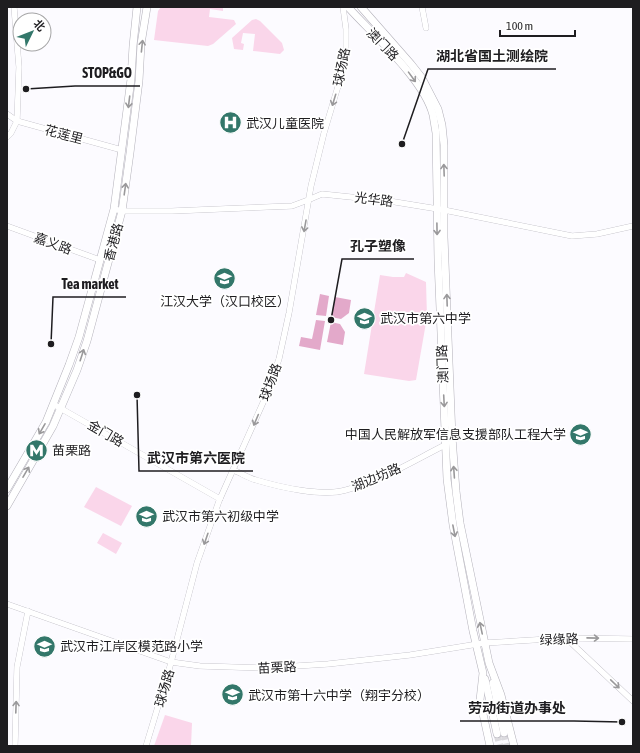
<svg xmlns="http://www.w3.org/2000/svg" width="640" height="753" font-family="'Asap Condensed','Noto Sans SC',sans-serif">
  <style>
    .green { fill: #fad6ea }
    .forest { fill: #e3a9ca }
    .lines { fill: none; stroke-linecap: round; stroke-linejoin: round }
    .major-tunnel { stroke: #dbdade; stroke-width: 7; stroke-dasharray: 7 3.5; stroke-linecap: butt }
    .minor-casing { stroke: #b2b0b9; stroke-width: 6 }
    .major-casing { stroke: #b2b0b9; stroke-width: 8 }
    .minor { stroke: #fff; stroke-width: 5.5 }
    .major { stroke: #fff; stroke-width: 7 }
    .oneway { stroke: #9a999b }
    .labels { text-anchor: middle; stroke-width: 3.5; stroke-linejoin: round; paint-order: stroke }
    .street-label { font-size: 13px; fill: #1e1d20; stroke: #fff }
    .poi-label { font-size: 13px; fill: #1e1d20; stroke: #fff; text-anchor: start }
    .leader { fill: none; stroke: #1e1d20; stroke-width: 1.5 }
    .callout-dot { fill: #1e1d20; stroke: #fff; stroke-width: 1.5 }
    .callout-label { font-size: 14px; text-anchor: middle; font-weight: bold; fill: #1e1d20; stroke: #fff; stroke-width: 3.5; stroke-linejoin: round; paint-order: stroke }
  </style>
  <rect width="100%" height="100%" fill="#fcfbff"/>
  <g class="green">
    <polygon points="161,7 223,7 223,11 210,9 209,17 234,20 236,24 213,44 208,46 154,40 158,11"/>
    <polygon points="256,19 260,21 282,43 284,50 280,54 253,51 255,34 243,33 241,43 244,44 243,50 234,49 232,38 252,20"/>
    <polygon points="406,273 426,282 427,317 416,380 409,381 364,374 380,275 393,277 404,277"/>
    <polygon points="96,487 132,506 121,526 84,507"/>
    <polygon points="103,533 122,543 116,554 97,543"/>
    <polygon points="165,715 192,723 191,746 154,746"/>
  </g>
  <g class="forest">
    <polygon points="320,294 329,296 326,316 316,315"/>
    <polygon points="335,297 351,300 349,313 341,319 331,317"/>
    <polygon points="316,320 325,321 320,350 299,346 301,337 312,339"/>
    <polygon points="331,322 340,324 345,332 343,345 327,342"/>
  </g>
  <g class="lines">
    <g class="major-tunnel">
      <polyline points="504,733 507,746"/>
      <polyline points="497,734 500,746"/>
    </g>
    <defs>
      <g id="minor">
        <polyline points="422,7 426,28"/>
        <polyline points="7,114 17,121 122,150"/>
        <polyline points="7,137 11,133 17,121 19,67 14,7"/>
        <polyline points="114,209 122,211 172,211 292,206 308,200 322,194 389,201 444,210 572,236 597,234 633,226"/>
        <polyline points="7,226 100,260"/>
        <polyline points="53,404 220,499"/>
        <path d="M233 470C241 473 248 478 256 480 279 487 322 497 346 490 381 481 413 461 445 445"/>
        <polyline points="7,604 171,662 200,666 264,668 328,664 410,655 484,643 566,638 633,639"/>
        <polyline points="566,638 633,701"/>
        <polyline points="15,746 17,667 28,611"/>
        <polyline points="146,746 169,670 197,563 219,501 266,396 279,359 289,313 311,186 324,133 345,63 346,50 346,29 343,7"/>
      </g>
      <g id="major">
        <path d="M348 7C373 35 424 79 433 115 434 121 435 127 436 133L438 260 447 479 453 525 473 631 483 673 480 700 490 746"/>
        <polyline points="361,7 411,64 422,78 438,109 442,125 444,145 444,237 452,437 456,491 460,523 489,663 501,695 514,746"/>
        <polyline points="7,489 46,422 69,365 79,337 114,209 131,79 133,46 137,7"/>
        <polyline points="7,506 53,426 77,370 87,341 122,211 130,153 139,81 141,44 147,7"/>
        <polyline points="485,679 497,734"/>
        <polyline points="493,683 504,733"/>
      </g>
    </defs>
    <use href="#minor" class="minor-casing"/>
    <use href="#major" class="major-casing"/>
    <use href="#minor" class="minor"/>
    <use href="#major" class="major"/>
  </g>
  <defs><path id="oneway-shaft" d="M-6 0H5M1.5-3L5.5 0L1.5 3" fill="none" stroke-width="1.6" stroke-linecap="round" stroke-linejoin="round"/></defs>
  <g class="oneway">
    <use href="#oneway-shaft" transform="translate(142 46) rotate(-84)"/>
    <use href="#oneway-shaft" transform="translate(412 77) rotate(54)"/>
    <use href="#oneway-shaft" transform="translate(334 100) rotate(107)"/>
    <use href="#oneway-shaft" transform="translate(129 102) rotate(97)"/>
    <use href="#oneway-shaft" transform="translate(444 170) rotate(-92)"/>
    <use href="#oneway-shaft" transform="translate(125 189) rotate(-82)"/>
    <use href="#oneway-shaft" transform="translate(305 226) rotate(100)"/>
    <use href="#oneway-shaft" transform="translate(437 229) rotate(89)"/>
    <use href="#oneway-shaft" transform="translate(447 300) rotate(-92)"/>
    <use href="#oneway-shaft" transform="translate(82 355) rotate(-72)"/>
    <use href="#oneway-shaft" transform="translate(444 401) rotate(87)"/>
    <use href="#oneway-shaft" transform="translate(256 420) rotate(113)"/>
    <use href="#oneway-shaft" transform="translate(42 429) rotate(120)"/>
    <use href="#oneway-shaft" transform="translate(26 472) rotate(-60)"/>
    <use href="#oneway-shaft" transform="translate(454 472) rotate(-94)"/>
    <use href="#oneway-shaft" transform="translate(454 531) rotate(79)"/>
    <use href="#oneway-shaft" transform="translate(206 539) rotate(109)"/>
    <use href="#oneway-shaft" transform="translate(481 628) rotate(-102)"/>
    <use href="#oneway-shaft" transform="translate(593 638) rotate(1)"/>
    <use href="#oneway-shaft" transform="translate(615 684) rotate(44)"/>
    <use href="#oneway-shaft" transform="translate(16 707) rotate(-88)"/>
  </g>
  <defs>
    <symbol id="hospital-disc" viewBox="-11 -11 22 22"><circle r="9.5" fill="#33776a" stroke="#fff"/><path d="M-5-5h3v3.5h4V-5h3V5h-3V1.5h-4V5h-3Z" fill="#fff"/></symbol>
    <symbol id="university-disc" viewBox="-11 -11 22 22"><circle r="9.5" fill="#33776a" stroke="#fff"/><path d="M0-5L7-2L0 1L-7-2ZM-4 1L0 2.5L4 1V4Q0 6-4 4Z" fill="#fff"/></symbol>
    <symbol id="school-disc" viewBox="-11 -11 22 22"><circle r="9.5" fill="#33776a" stroke="#fff"/><path d="M0-5L7-2L0 1L-7-2ZM-4 1L0 2.5L4 1V4Q0 6-4 4Z" fill="#fff"/></symbol>
    <symbol id="metro-disc" viewBox="-11 -11 22 22"><circle r="9.5" fill="#33776a" stroke="#fff"/><path d="M-5.5 5V-5H-3L0 0L3-5H5.5V5H3V-.5L0 4L-3-.5V5Z" fill="#fff"/></symbol>
  </defs>
  <g fill-rule="evenodd">
    <use href="#hospital-disc" x="218" y="110" width="25" height="25"/>
    <use href="#university-disc" x="212" y="266" width="25" height="25"/>
    <use href="#school-disc" x="352" y="306" width="25" height="25"/>
    <use href="#university-disc" x="568" y="422" width="25" height="25"/>
    <use href="#metro-disc" x="24" y="438" width="25" height="25"/>
    <use href="#school-disc" x="134" y="504" width="25" height="25"/>
    <use href="#school-disc" x="32" y="634" width="25" height="25"/>
    <use href="#school-disc" x="220" y="682" width="25" height="25"/>
  </g>
  <g class="labels">
    <g class="street-label">
      <text transform="translate(383 44) rotate(46)" y="5">澳门路</text>
      <text transform="translate(341 67) rotate(-79)" y="5">球场路</text>
      <text transform="translate(64 134) rotate(15)" y="5">花莲里</text>
      <text transform="translate(374 199) rotate(7)" y="5">光华路</text>
      <text transform="translate(113 242) rotate(-75)" y="5">香港路</text>
      <text transform="translate(53 243) rotate(20)" y="5">嘉义路</text>
      <text transform="translate(442 364) rotate(-92)" y="5">澳门路</text>
      <text transform="translate(270 382) rotate(-70)" y="5">球场路</text>
      <text transform="translate(106 433) rotate(30)" y="5">金门路</text>
      <text transform="translate(376 477) rotate(-23)" y="5">湖边坊路</text>
      <text transform="translate(559 639) rotate(-2)" y="5">绿缘路</text>
      <text transform="translate(277 667) rotate(-3)" y="5">苗栗路</text>
      <text transform="translate(164 688) rotate(-74)" y="5">球场路</text>
    </g>
    <g class="poi-label">
      <text x="246" y="128">武汉儿童医院</text>
      <text x="225" y="306" text-anchor="middle">江汉大学（汉口校区）</text>
      <text x="380" y="323">武汉市第六中学</text>
      <text x="566" y="439" text-anchor="end">中国人民解放军信息支援部队工程大学</text>
      <text x="52" y="455">苗栗路</text>
      <text x="162" y="521">武汉市第六初级中学</text>
      <text x="60" y="651">武汉市江岸区模范路小学</text>
      <text x="248" y="700">武汉市第十六中学（翔宇分校）</text>
    </g>
  </g>
  <path class="leader" d="M402 144L428 69H556M26 89L75 86H140M331 320L342 259H414M51 344L53 297H126M137 395L139 471H253M622 722L574 721H460"/>
  <g class="callout-dot">
    <circle cx="402" cy="144" r="4"/>
    <circle cx="26" cy="89" r="4"/>
    <circle cx="331" cy="320" r="4"/>
    <circle cx="51" cy="344" r="4"/>
    <circle cx="137" cy="395" r="4"/>
    <circle cx="622" cy="722" r="4"/>
  </g>
  <g class="callout-label">
    <text x="492" y="61">湖北省国土测绘院</text>
    <text x="107" y="78">STOP&amp;GO</text>
    <text x="378" y="251">孔子塑像</text>
    <text x="90" y="289">Tea market</text>
    <text x="196" y="463">武汉市第六医院</text>
    <text x="517" y="713">劳动街道办事处</text>
  </g>
  <rect width="640" height="753" fill="none" stroke="#1e1d20" stroke-width="16"/>
  <g transform="translate(32 32) rotate(47)"><circle r="19" fill="#ffffff" stroke="#a5a5a6"/>
  <path d="M0-3L7 15L0 10L-7 15Z" fill="#33776a"/>
  <text y="-6" font-size="11" font-weight="bold" text-anchor="middle" fill="#1e1d20">北</text>
  </g>
  <path d="M500 30v6h75v-6" fill="none" stroke="#1e1d20" stroke-width="2"/>
  <text x="506" y="30" font-size="12" fill="#1e1d20" stroke="#ffffff" stroke-width="3" paint-order="stroke">100 m</text>
</svg>
